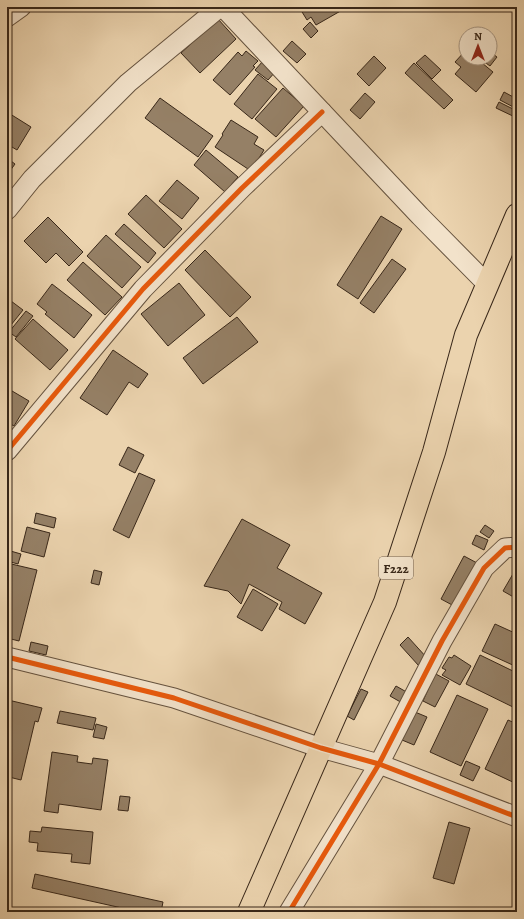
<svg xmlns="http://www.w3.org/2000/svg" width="524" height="919" font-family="Alegreya,serif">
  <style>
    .building { fill: #958066; stroke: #382719 }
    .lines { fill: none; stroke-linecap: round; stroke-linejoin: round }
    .minor-casing { stroke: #65523e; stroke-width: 21 }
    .primary-casing { stroke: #382719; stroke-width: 24 }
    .minor { stroke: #f2e2ca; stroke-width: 19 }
    .primary { stroke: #ebd3ae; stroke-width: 22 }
    .cycleway-casing { stroke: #f2e2ca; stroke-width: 8 }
    .cycleway { stroke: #e8590c; stroke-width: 5 }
    .labels { text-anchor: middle; stroke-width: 3; stroke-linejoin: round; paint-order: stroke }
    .shield { fill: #f2e2ca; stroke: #705f4e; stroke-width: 1 }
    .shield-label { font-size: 13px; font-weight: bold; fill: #382719 }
  </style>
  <rect width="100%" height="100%" fill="#ebd3ae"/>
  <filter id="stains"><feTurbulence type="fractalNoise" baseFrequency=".005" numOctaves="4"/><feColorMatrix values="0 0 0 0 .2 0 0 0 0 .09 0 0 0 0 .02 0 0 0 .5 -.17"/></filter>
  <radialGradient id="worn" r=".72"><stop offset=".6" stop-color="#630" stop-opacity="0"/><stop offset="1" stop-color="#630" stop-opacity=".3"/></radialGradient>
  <g class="building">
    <polygon points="299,7 343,7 344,9 316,25 311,17 307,20"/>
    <polygon points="218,19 236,39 200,73 181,53"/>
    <polygon points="310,22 318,31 311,38 303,29"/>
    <polygon points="292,41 306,54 297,63 283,51"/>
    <polygon points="466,50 466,58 476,58 493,72 476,92 455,74 461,67 455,62"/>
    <polygon points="246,51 258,61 253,66 255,67 230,95 213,80 238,52 242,56"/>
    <polygon points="490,52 497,57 490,66 479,58 490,58"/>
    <polygon points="425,55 441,70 432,79 416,63"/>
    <polygon points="374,56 386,68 369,86 357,74"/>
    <polygon points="263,61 276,71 268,80 255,70"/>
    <polygon points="414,63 453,100 444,109 405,73"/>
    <polygon points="258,74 277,89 252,119 234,104"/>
    <polygon points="283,88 304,106 276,137 255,119"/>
    <polygon points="504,92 517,99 517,109 500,100"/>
    <polygon points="365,93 375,102 360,119 350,110"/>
    <polygon points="160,98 213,136 198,157 145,118"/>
    <polygon points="499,102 517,111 517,118 496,108"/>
    <polygon points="7,112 31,127 17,150 7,144"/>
    <polygon points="231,120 258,137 254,144 264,150 251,171 215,147 223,135 222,134"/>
    <polygon points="206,150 238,177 225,192 194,165"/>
    <polygon points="7,158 15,164 7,175"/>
    <polygon points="177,180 199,198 182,219 159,201"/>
    <polygon points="146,195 182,229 164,248 128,214"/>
    <polygon points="381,216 402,229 358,299 337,285"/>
    <polygon points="48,217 83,252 69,266 56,253 46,263 24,241"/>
    <polygon points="124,224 156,253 148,263 115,234"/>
    <polygon points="106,235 141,267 122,288 87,256"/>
    <polygon points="205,250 251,297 230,317 185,270"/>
    <polygon points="392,259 406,269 374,313 360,303"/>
    <polygon points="83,262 122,297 105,315 67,280"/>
    <polygon points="179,283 205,315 168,346 141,314"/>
    <polygon points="52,284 92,315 74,338 45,314 47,312 37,304"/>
    <polygon points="7,298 23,310 7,330"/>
    <polygon points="26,311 33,316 16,337 9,332"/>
    <polygon points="237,317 258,342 203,384 183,358"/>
    <polygon points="33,319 68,350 50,370 15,339"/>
    <polygon points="113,350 148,374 138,388 129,382 107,415 80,398"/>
    <polygon points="7,388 29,401 14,426 7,422"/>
    <polygon points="128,447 144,455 135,473 119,465"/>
    <polygon points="139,473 155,480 129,538 113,530"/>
    <polygon points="36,513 56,518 54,528 34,523"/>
    <polygon points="242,519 290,545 277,568 322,593 305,624 279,609 282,602 249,584 241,604 228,591 204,586"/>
    <polygon points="485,525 494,531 489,538 480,532"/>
    <polygon points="27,527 50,533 44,557 21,551"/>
    <polygon points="476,535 488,540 484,550 472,544"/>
    <polygon points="7,550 21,554 18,564 7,561"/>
    <polygon points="464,556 477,563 454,606 441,599"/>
    <polygon points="7,563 37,570 19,641 7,638"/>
    <polygon points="517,567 517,599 503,591"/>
    <polygon points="94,570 102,572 99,585 91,583"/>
    <polygon points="253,589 278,604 262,631 237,617"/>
    <polygon points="495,624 517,634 517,667 482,651"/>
    <polygon points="408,637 427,658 419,666 400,645"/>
    <polygon points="31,642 48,646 46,655 29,651"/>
    <polygon points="454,655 471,666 460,685 442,675 446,670 442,668 449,657 452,658"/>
    <polygon points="480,655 517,673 517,709 466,684"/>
    <polygon points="432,672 449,681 435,707 423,701 430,685 426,684"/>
    <polygon points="396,686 410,694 404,704 390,696"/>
    <polygon points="361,689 368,692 354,720 347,716"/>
    <polygon points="457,695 488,709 461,766 430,752"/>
    <polygon points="8,700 42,708 38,722 35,721 21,780 9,777 9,779 7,778 7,705"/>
    <polygon points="60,711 96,718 93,730 57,723"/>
    <polygon points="415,712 427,717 414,745 402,740"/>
    <polygon points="508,720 517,724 517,784 485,769"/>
    <polygon points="96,724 107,727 104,739 93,737"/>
    <polygon points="52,752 78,756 77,762 92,764 93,758 108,760 101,810 59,804 58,813 44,811"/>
    <polygon points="466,761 480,767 473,781 460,775"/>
    <polygon points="120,796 130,797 128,811 118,810"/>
    <polygon points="449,822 470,828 454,884 433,878"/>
    <polygon points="42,827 93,832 90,864 71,862 72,854 37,851 38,843 29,842 30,831 41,832"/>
    <polygon points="35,874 163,902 161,912 140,912 32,888"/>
  </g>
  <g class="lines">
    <defs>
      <g id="minor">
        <polyline points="223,7 420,216 487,284"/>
        <polyline points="7,17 21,7"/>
        <polyline points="7,210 32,179 128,83 220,7"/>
        <polyline points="7,451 143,289 242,188 322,112"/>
        <polyline points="7,657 174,698 321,748 379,764 517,817"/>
        <polyline points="289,912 379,764 442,641 484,568 505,548 517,547"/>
      </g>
      <polyline id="primary" points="249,912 385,602 434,452 466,335 517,215"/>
    </defs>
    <use href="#minor" class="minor-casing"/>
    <use href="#primary" class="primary-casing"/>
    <use href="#minor" class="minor"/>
    <use href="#primary" class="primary"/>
    <defs>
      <g id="cycleway">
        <polyline points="7,451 143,289 242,188 322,112"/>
        <polyline points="7,657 174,698 321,748 379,764 517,817"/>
        <polyline points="289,912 379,764 442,641 484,568 505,548 517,547"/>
      </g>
    </defs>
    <use href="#cycleway" class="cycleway-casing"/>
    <use href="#cycleway" class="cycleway"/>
  </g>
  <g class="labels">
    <rect class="shield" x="379" y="557" width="34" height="22" rx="3"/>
    <g class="shield-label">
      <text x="396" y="573">F222</text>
    </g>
  </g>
  <rect width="524" height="919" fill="none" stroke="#ebd3ae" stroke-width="24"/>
  <rect x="8" y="8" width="508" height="903" fill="none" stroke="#382719" stroke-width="2"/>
  <rect x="12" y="12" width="500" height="895" fill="none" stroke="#382719"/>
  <g transform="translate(478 46)"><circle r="19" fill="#f2e2ca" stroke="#a89783"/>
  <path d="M0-3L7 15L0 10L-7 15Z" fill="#8f2418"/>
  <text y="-6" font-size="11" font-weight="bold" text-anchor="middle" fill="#382719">N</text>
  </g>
  <rect width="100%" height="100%" filter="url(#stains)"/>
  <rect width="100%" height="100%" fill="url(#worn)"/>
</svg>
